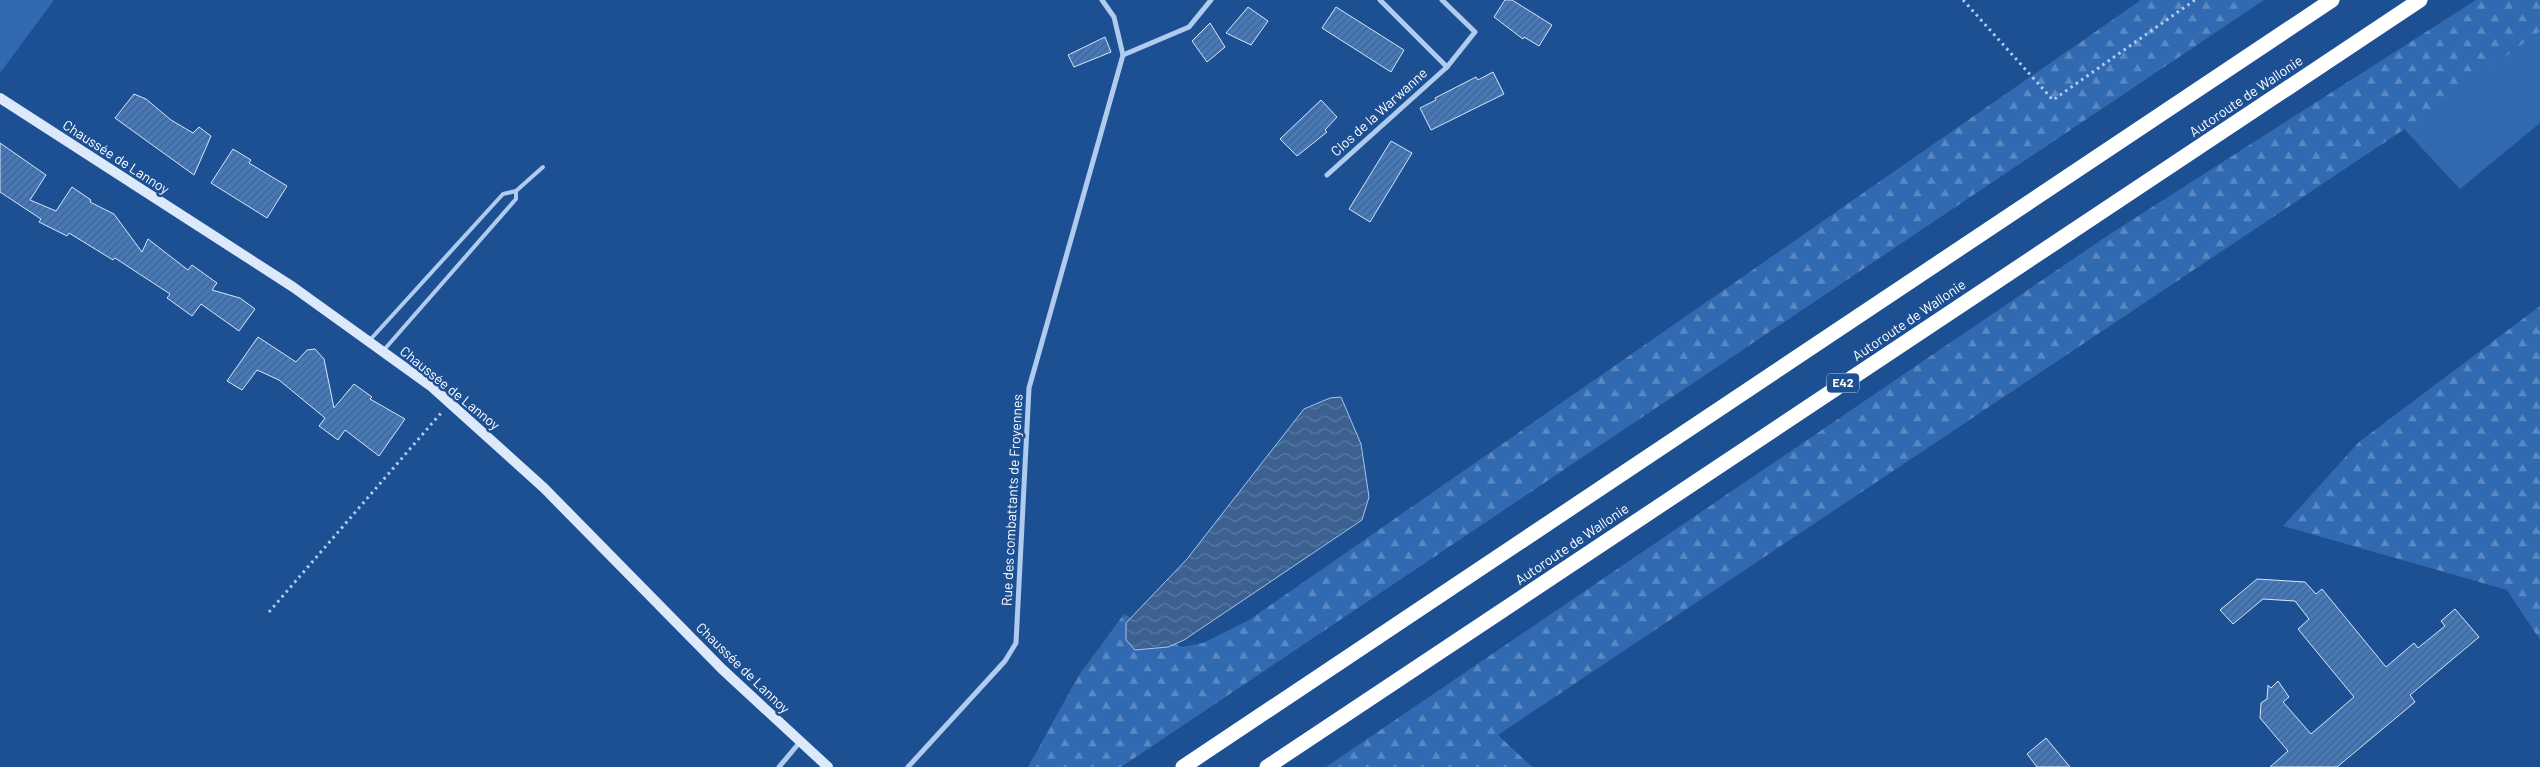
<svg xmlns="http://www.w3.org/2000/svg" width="2540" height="767" font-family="Barlow,sans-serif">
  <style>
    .grass { fill: #316ab1 }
    .forest { fill: url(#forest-firs) }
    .water { fill: url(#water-waves); stroke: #a2c6f0 }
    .building { fill: url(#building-hatch); stroke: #d5e6fa }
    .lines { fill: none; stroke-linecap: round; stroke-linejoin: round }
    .path { stroke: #afcbee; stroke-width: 3; stroke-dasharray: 2.5 4; stroke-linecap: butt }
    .service { stroke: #afcbee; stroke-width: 4 }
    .minor { stroke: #afcbee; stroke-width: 5 }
    .secondary { stroke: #dce9fa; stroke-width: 10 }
    .motorway { stroke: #fff; stroke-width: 15 }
    .labels { text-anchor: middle; stroke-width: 5; stroke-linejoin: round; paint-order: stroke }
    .shield { fill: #1d5093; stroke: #bbcadf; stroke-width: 1 }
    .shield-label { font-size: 12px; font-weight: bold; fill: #fff }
    .street-label { font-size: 14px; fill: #fff; stroke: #1d5093 }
  </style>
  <defs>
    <pattern id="forest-firs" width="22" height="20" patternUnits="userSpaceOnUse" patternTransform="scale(1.25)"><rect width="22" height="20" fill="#316ab1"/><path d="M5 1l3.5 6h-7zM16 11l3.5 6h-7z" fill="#5a88c1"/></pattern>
    <pattern id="water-waves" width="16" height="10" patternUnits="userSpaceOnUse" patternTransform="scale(1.25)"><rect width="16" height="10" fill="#3c6191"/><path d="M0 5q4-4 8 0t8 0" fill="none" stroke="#5979a2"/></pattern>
    <pattern id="building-hatch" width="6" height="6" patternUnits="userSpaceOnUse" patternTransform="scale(1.25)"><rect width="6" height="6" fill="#4679ba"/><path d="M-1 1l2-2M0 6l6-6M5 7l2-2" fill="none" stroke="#496283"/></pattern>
  </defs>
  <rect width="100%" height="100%" fill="#1d5093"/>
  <g class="grass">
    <polygon points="0,0 54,0 0,73"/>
    <polygon points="2540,31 2540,123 2460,189 2404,129"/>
  </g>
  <g class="forest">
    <polygon points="2141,0 2264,0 1121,767 1028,767 1079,675 1124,614 1181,647 1203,643 1249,620"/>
    <polygon points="2476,0 2540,0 2540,31 2442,104 1498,735 1532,767 1326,767 2110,234"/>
    <polygon points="2540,306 2540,640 2507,590 2283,526 2359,442"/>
  </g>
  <polygon class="water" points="1341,397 1361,444 1369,497 1362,520 1184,640 1168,647 1135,650 1126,640 1126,623 1187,559 1304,409 1330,398"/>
  <g class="building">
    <polygon points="1505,0 1512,0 1552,25 1539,46 1524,37 1523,39 1494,17"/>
    <polygon points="1248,7 1268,21 1251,45 1226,33"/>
    <polygon points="1336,7 1404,50 1391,72 1322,28"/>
    <polygon points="1210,23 1225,47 1207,62 1192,41"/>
    <polygon points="1105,37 1111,52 1074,67 1068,55"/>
    <polygon points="1493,72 1504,94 1431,130 1420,108 1436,100 1435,98 1476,77 1478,80"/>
    <polygon points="134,94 146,99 171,120 193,133 199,127 211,136 194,175 115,118"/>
    <polygon points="1321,100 1337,117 1325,130 1327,132 1297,156 1280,139"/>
    <polygon points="1391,141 1412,153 1370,222 1349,209"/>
    <polygon points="0,143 46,175 30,200 56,211 72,187 91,200 90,202 114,214 142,252 148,239 188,270 192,265 217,283 212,290 240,298 255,309 239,331 201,304 192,316 167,298 170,294 115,258 113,260 69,233 67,236 39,222 41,219 0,192"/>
    <polygon points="233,149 251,160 249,163 287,186 267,218 211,183"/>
    <polygon points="258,337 296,362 307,350 315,349 324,359 334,408 354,384 372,397 370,399 405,419 379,456 345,430 338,440 319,426 325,418 279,380 257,370 242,390 227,381"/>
    <polygon points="2257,579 2305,582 2316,594 2322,589 2386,667 2414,643 2418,648 2445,626 2441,621 2455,609 2479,637 2410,695 2415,702 2337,767 2270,767 2288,751 2260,718 2261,703 2267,699 2268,685 2271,688 2278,681 2289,697 2283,702 2311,734 2354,697 2298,629 2309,619 2295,601 2263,599 2233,624 2220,610"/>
    <polygon points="2046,738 2070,767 2037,767 2027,754"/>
  </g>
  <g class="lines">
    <g class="path">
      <polyline points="1963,0 2053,100 2195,0"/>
      <polyline points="269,612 441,413"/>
    </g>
    <g class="service">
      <polyline points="516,191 543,167"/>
      <polyline points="369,341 503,194 516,191 516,199 383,351"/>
    </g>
    <g class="minor">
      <polyline points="1442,0 1475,32 1447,67"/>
      <polyline points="1123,55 1189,27 1211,0"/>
      <polyline points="1327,175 1447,67 1380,0"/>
      <polyline points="779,767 800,742"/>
      <polyline points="908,767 1005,661 1016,643 1029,388 1123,55 1114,17 1102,0"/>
    </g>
    <polyline class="secondary" points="0,98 293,287 432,387 544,488 722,669 828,767"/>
    <g class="motorway">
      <polyline points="1183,767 2332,0"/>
      <polyline points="1267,767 2420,0"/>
    </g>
  </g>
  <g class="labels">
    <rect class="shield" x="1827" y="373.5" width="32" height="19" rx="4"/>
    <g class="shield-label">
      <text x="1843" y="387">E42</text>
    </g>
    <g class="street-label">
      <text transform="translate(2246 96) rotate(-34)" y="5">Autoroute de Wallonie</text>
      <text transform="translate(1379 112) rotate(-42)" y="5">Clos de la Warwanne</text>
      <text transform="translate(116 157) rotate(33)" y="5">Chaussée de Lannoy</text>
      <text transform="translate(1909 320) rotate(-34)" y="5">Autoroute de Wallonie</text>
      <text transform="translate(450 388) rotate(39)" y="5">Chaussée de Lannoy</text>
      <text transform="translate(1012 500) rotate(-87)" y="5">Rue des combattants de Froyennes</text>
      <text transform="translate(1572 544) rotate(-34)" y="5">Autoroute de Wallonie</text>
      <text transform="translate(743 668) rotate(44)" y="5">Chaussée de Lannoy</text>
    </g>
  </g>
</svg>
